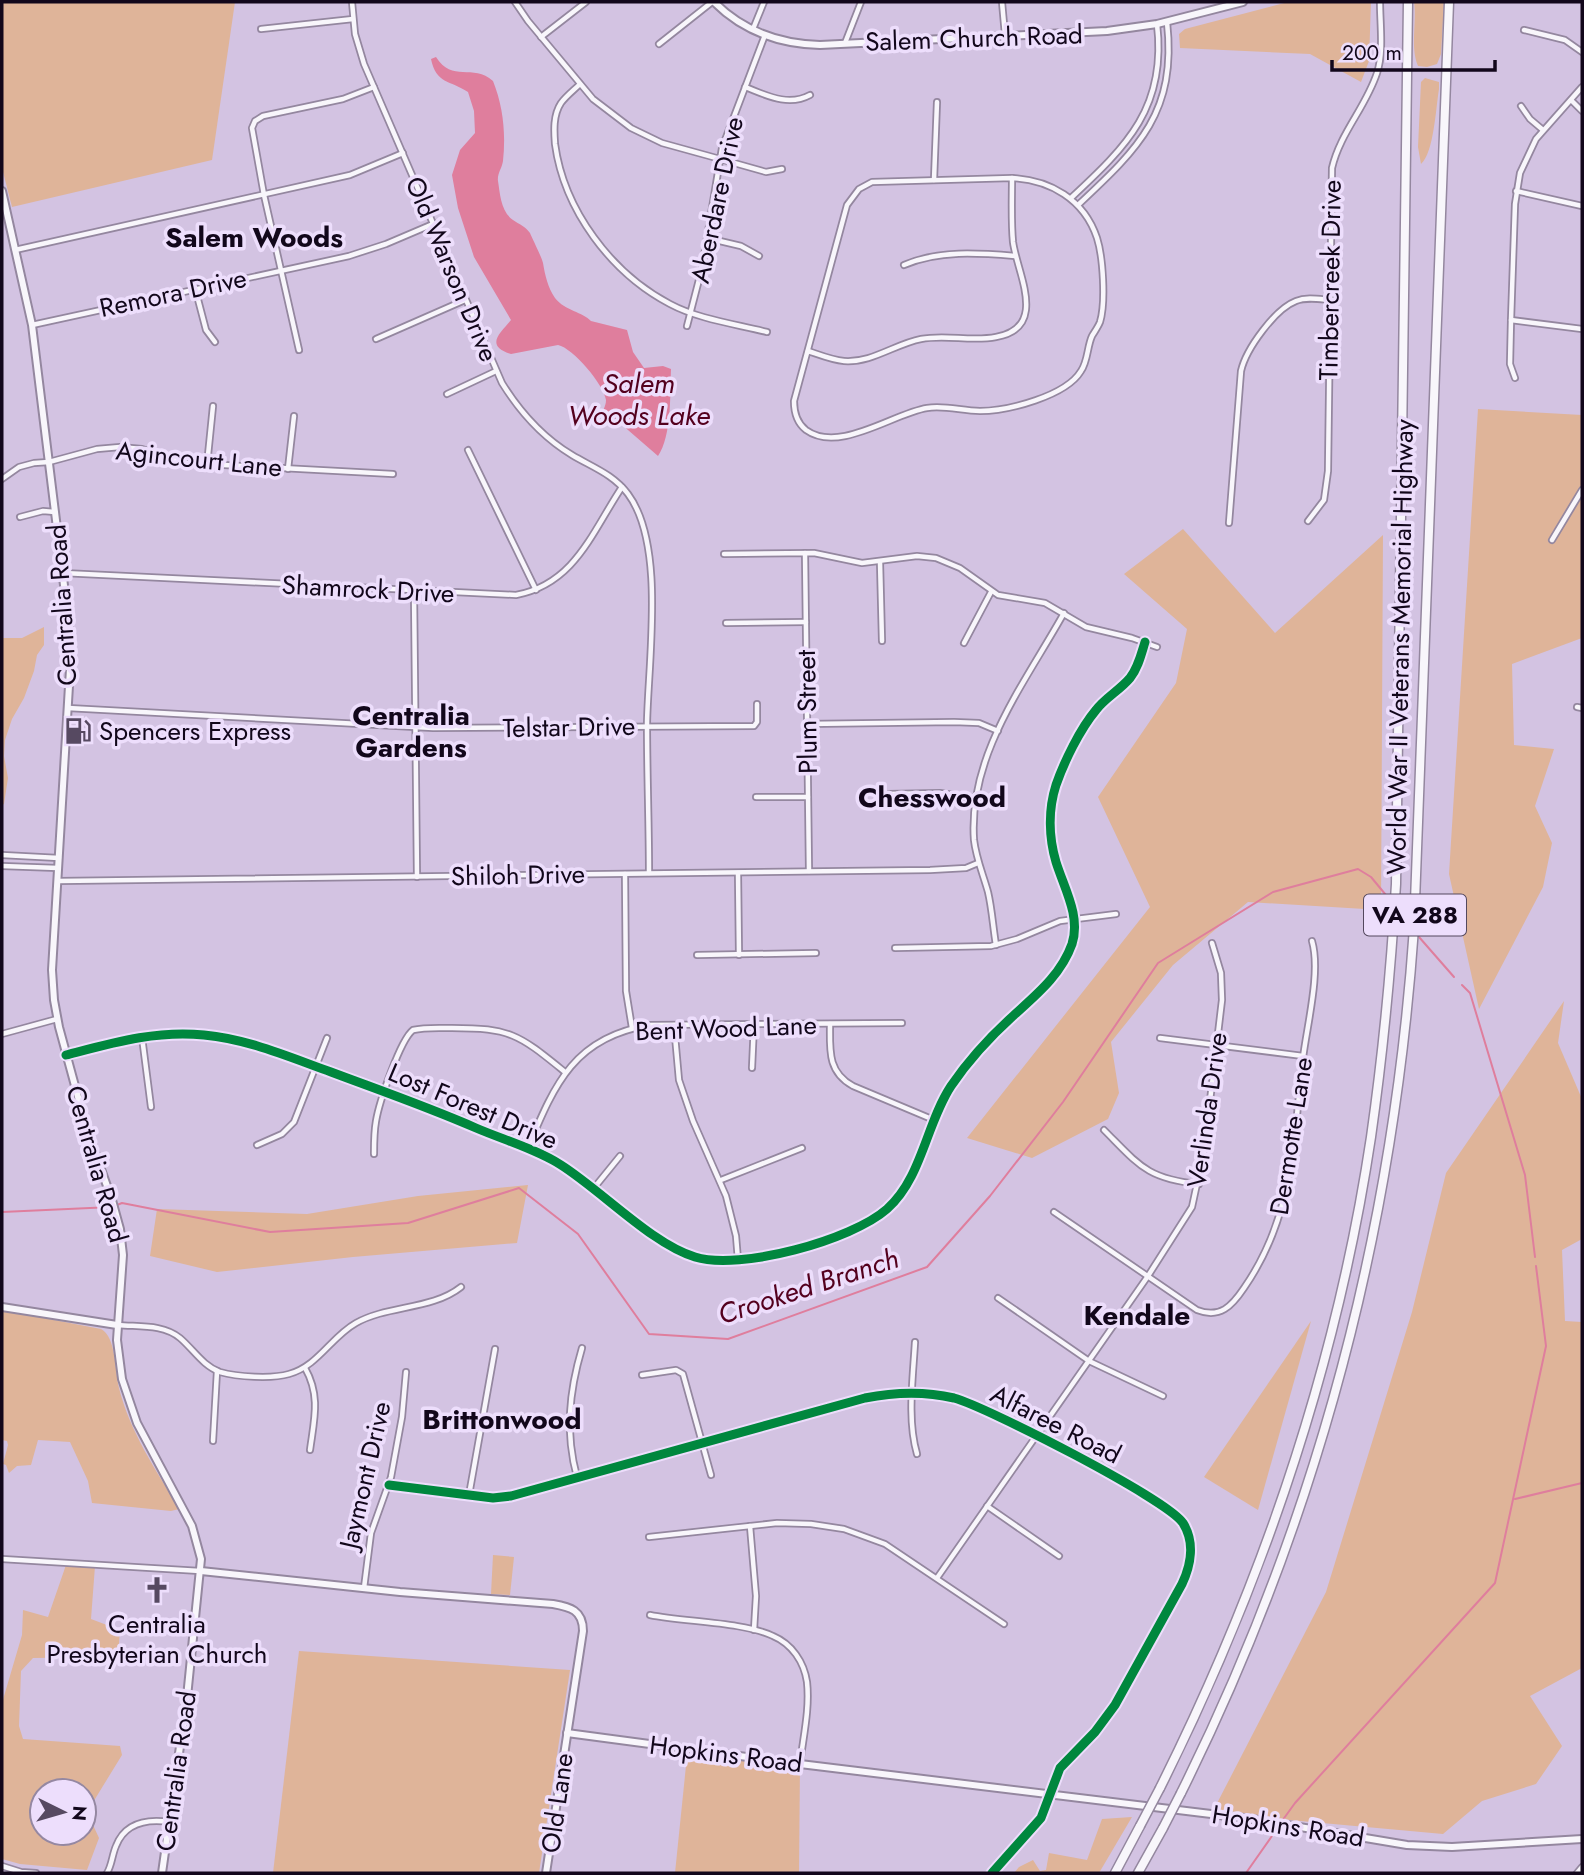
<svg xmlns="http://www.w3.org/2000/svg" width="1584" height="1875" font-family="Jost,sans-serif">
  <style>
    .green { fill: #dfb499; fill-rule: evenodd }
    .water { fill: #df7e9d }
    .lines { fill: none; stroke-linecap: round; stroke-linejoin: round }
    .stream { stroke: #df7e9d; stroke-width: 2 }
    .street-casing { stroke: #94879f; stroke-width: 8 }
    .secondary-casing { stroke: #94879f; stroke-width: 10 }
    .highway-casing { stroke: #94879f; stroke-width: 11 }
    .street { stroke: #f8f6fb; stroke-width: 4.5 }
    .secondary { stroke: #f8f6fb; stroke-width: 6 }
    .highway { stroke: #f8f6fb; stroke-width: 8 }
    .highway-bridge-casing { stroke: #94879f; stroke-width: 11; stroke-linecap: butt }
    .highway-bridge { stroke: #f8f6fb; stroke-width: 8 }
    .cycleway-casing { stroke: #eddefc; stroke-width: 13 }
    .cycleway { stroke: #00873e; stroke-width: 9 }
    .labels { text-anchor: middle; stroke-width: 7; stroke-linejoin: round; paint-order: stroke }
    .shield { fill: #eddefc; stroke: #54485e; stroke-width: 2 }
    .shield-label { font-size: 24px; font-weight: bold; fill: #12071b }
    .street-label { font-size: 26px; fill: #12071b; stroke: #eddefc }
    .poi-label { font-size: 26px; fill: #12071b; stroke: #eddefc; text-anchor: start }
    .neighbourhood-label { font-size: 28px; font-weight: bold; fill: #12071b; stroke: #eddefc }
    .water-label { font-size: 28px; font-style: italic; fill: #54001e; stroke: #eddefc }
  </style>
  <rect width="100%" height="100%" fill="#d3c3e2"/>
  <g class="green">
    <polygon points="2,2 235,2 212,160 12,207 2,168"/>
    <polygon points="1288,2 1371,2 1369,61 1361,82 1310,54 1180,48 1179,34 1185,29"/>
    <path d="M1414 2H1444L1441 54 1437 64 1427 67 1418 66C1410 47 1417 22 1414 2Z"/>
    <path d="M1425 78 1439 82V89C1436 106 1434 153 1421 164L1418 147 1421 82Z"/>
    <polygon points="1478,409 1582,415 1582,638 1512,664 1514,745 1554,749 1535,806 1552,843 1543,887 1479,1009 1449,874"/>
    <polygon points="1183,529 1275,633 1383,535 1381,910 1248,902 1173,965 1111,1042 1119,1093 1108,1119 1032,1158 967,1138 1150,907 1098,797 1176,683 1187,629 1124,574"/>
    <polygon points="44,627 44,645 37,655 34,671 24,698 12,719 5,740 4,756 8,778 4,804 2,805 2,638 22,638"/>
    <polygon points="1564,1001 1558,1043 1582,1099 1582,1239 1562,1250 1565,1321 1582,1322 1582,1668 1530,1696 1562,1746 1536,1784 1482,1801 1443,1834 1212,1813 1326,1592 1412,1312 1446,1173"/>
    <polygon points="528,1185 517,1243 353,1257 217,1272 150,1256 157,1209 307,1214 418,1196"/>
    <path d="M2 1310 101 1329C116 1336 115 1372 119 1388 130 1432 156 1470 179 1509L171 1511 92 1503 88 1481 70 1442 38 1440 31 1465 17 1466 9 1473 6 1465 3 1464 8 1445 7 1441 2 1440Z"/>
    <polygon points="1311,1321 1258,1510 1204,1477"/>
    <polygon points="493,1555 514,1557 510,1595 491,1594"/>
    <path d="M66 1565 95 1566 91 1619 120 1630 118 1657 33 1658 21 1671 19 1726 23 1739 120 1746 122 1755 87 1812 99 1838 87 1870 20 1864 2 1859V1703L22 1635 23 1610 48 1617ZM42 1791H84V1833H42Z"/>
    <polygon points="299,1651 570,1670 539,1873 273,1873"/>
    <polygon points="687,1756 800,1764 799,1873 675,1873"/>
    <polygon points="1132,1817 1099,1873 1014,1873 1019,1867 1033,1860 1040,1871 1046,1870 1049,1853 1087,1860 1102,1819"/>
  </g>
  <path class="water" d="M436 57C452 83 473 63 493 81 503 106 506 133 503 161 502 168 497 174 498 181 500 194 501 212 513 220 519 224 526 227 530 233 532 238 542 258 543 263 545 275 548 288 555 298 565 311 583 312 591 321L627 330 633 352 644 368 663 366 671 369C670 393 672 436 658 456L613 417 602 416C602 410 606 407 606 400 604 385 573 348 558 345L511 354C483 345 502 332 511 320L474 257 458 208 452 175 460 150 475 133 474 111 468 92C450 80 436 84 431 59Z"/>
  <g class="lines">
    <g class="stream">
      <polyline points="1399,912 1409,925"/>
      <polyline points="1419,937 1454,977"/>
      <polyline points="1462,985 1470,993 1525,1175 1535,1257"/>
      <polyline points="117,1205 122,1203 270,1232 408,1223 519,1188 578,1234 649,1334 728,1339 927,1267 990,1196 1063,1102 1158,963 1273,892 1358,869 1371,877 1390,900"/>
      <polyline points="2,1212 112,1207"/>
      <polyline points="1515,1499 1582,1483"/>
      <polyline points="1282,1821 1295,1803 1495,1583 1546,1346 1536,1266"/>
      <polyline points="1246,1873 1279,1826"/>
    </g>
    <defs>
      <g id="street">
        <path d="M352 2 355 34 364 64 502 383C520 412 542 437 572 455 592 467 613 474 628 494 666 545 648 661 647 724 647 774 649 824 649 873"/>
        <polyline points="515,2 528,21 593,99 631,128 662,143 720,159 766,172 782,169"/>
        <polyline points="1002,2 1005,35"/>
        <polyline points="261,29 353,19"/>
        <polyline points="753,29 764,2"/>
        <polyline points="1524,30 1565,40 1582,52"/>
        <polyline points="541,37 586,2"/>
        <polyline points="845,43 861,2"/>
        <polyline points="659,44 712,2"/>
        <path d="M580 84C574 90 566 96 561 103 553 115 554 131 555 144 564 210 611 273 670 304 698 319 735 324 767 332"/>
        <path d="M745 87C766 95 788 107 810 95"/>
        <polyline points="1571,100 1582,111"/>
        <polyline points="1521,106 1530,119 1543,130"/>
        <path d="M1012 178C1050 180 1084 199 1097 238 1103 257 1106 302 1100 322 1098 327 1095 331 1092 336 1087 347 1088 361 1081 371 1066 396 1008 411 980 411 962 411 945 405 927 408 894 413 839 454 806 430 797 423 794 412 794 401L847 205 859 189 872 182Z"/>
        <polyline points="934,180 937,102"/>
        <polyline points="1516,191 1582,206"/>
        <path d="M1071 198C1127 146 1167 107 1157 24"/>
        <path d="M1078 205C1139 148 1177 112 1167 22"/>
        <polyline points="707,238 741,246 759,256"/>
        <polyline points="15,250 350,175 403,153"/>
        <path d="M904 265C939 250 978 253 1015 256"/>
        <polyline points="195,288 206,330 215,342"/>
        <polyline points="1511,320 1582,329"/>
        <polyline points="32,325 349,256 386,244 433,224"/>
        <polyline points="687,326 702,268 722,148 765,35"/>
        <polyline points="376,339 465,300"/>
        <polyline points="299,350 264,195 252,128 255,121 263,116 343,99 374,87"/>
        <path d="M808 351C820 355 832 360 844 361 872 363 895 344 921 339 946 334 971 342 996 337 1049 328 1017 273 1013 242 1011 221 1012 199 1012 178"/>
        <polyline points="1515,378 1510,364 1511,320 1515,204 1520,173 1536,139 1582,87"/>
        <polyline points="447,394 496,371"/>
        <polyline points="468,450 536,590"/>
        <polyline points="207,465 213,406"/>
        <polyline points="288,469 294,416"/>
        <polyline points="2,479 19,467 34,463 49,462 97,449 120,447 142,449 187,463 393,474"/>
        <polyline points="20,517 43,511 55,512"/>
        <path d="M1308 521 1324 500 1328 471 1332 168C1340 133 1366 107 1377 73 1384 52 1380 24 1380 2"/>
        <path d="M1229 523 1241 371C1246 349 1275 309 1296 301 1306 297 1318 299 1330 300"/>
        <polyline points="1552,540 1582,490"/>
        <polyline points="805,553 809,871"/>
        <polyline points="724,554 814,553 862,563 917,556 936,558 960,568 998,595 1045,603 1086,627 1132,638 1157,647"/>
        <polyline points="880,562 882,641"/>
        <path d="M63 573 516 595C575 584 592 532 622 487"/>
        <polyline points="414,591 417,877"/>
        <polyline points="726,623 806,622"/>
        <polyline points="964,643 991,592"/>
        <polyline points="1577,707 1582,708"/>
        <polyline points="68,708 433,728 754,726 757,722 757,704"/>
        <polyline points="807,724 954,722 979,723 998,731"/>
        <polyline points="888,794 940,793 975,798"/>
        <polyline points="756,797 808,797"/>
        <polyline points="2,855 59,858"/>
        <polyline points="2,866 58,868"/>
        <polyline points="738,873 739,955"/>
        <polyline points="625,874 626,991 632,1028"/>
        <polyline points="58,881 930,870 966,868 978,863"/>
        <path d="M996 945C993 927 992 909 988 892 983 874 976 858 974 840 968 755 1025 683 1064 613"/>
        <polyline points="895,948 991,946 1017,939 1060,921 1116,914"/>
        <polyline points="697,955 816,953"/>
        <path d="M830 1024C830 1049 827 1072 853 1086L934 1120"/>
        <polyline points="674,1025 679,1080 693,1121 726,1196 736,1236 738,1260"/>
        <polyline points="2,1034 57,1019"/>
        <polyline points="142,1037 151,1107"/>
        <polyline points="1160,1038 1303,1056"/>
        <path d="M66 1055C112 1043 156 1030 204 1035 248 1039 289 1057 331 1072 379 1090 428 1107 476 1128 504 1140 536 1149 561 1165 602 1191 652 1244 695 1257 740 1271 852 1240 887 1209 922 1178 926 1124 951 1086 968 1061 991 1036 1013 1016 1036 995 1061 975 1072 944 1081 916 1064 888 1056 862 1049 838 1048 810 1056 785 1064 762 1080 729 1096 710 1105 698 1120 690 1130 678 1138 668 1141 655 1145 642"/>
        <polyline points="752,1068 754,1024"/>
        <path d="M1104 1130C1139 1165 1147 1179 1199 1184"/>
        <polyline points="257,1145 282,1134 294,1122 327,1038"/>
        <path d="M527 1150C554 1086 573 1037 650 1025L902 1023"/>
        <path d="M374 1154C374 1143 374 1132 376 1121 379 1103 400 1040 413 1030 425 1027 439 1028 452 1028 512 1028 519 1035 565 1072"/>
        <polyline points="721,1180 802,1148"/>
        <polyline points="594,1188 620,1156"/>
        <path d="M1054 1212 1197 1310C1220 1319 1232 1306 1244 1288 1294 1216 1293 1142 1303 1058 1307 1025 1321 972 1312 941"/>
        <polyline points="998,1298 1089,1361 1163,1396"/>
        <path d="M118 1325C139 1327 163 1324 180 1338 193 1349 203 1366 220 1372 237 1377 272 1379 289 1374 318 1366 331 1337 356 1323 388 1305 432 1310 461 1287"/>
        <path d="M915 1342C913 1378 907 1420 917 1454"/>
        <path d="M305 1368C321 1396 314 1420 310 1450"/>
        <polyline points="642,1375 676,1370 683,1374 711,1475"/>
        <polyline points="213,1441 217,1371"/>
        <path d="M577 1477C565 1433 569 1392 582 1348"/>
        <path d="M389 1485 493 1498 511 1496 865 1398C895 1392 924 1391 954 1398 987 1407 1167 1499 1183 1523 1195 1542 1191 1565 1182 1584L1115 1705 1095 1732 1060 1768 1041 1818 992 1873"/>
        <polyline points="469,1495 495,1349"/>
        <polyline points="987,1506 1059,1556"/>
        <polyline points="750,1526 756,1596 754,1630"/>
        <polyline points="649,1537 777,1523 811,1524 844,1529 885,1544 1004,1624"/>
        <polyline points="2,1559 200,1571"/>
        <polyline points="937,1578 1148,1276 1192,1207 1204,1151 1222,1000 1221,973 1212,943"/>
        <polyline points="364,1588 371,1533 391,1477 402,1417 406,1372"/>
        <path d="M650 1615C684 1622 744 1622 773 1636 792 1644 804 1662 807 1682 810 1709 803 1738 800 1764"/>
        <polyline points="2,1866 21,1872 36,1873"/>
        <path d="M107 1873C112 1865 112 1855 116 1846 125 1823 147 1819 169 1822"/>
        <polyline points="1577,1873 1582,1867"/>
      </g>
      <g id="secondary">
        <path d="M714 2C743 31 779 44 820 45L1107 31 1157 24 1243 2"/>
        <polyline points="2,191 32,325 69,626 70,669 52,970 54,1000 59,1027 87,1130 112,1200 120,1229 123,1255 117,1340 122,1379 137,1423 192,1526 201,1559 187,1697 162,1873"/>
        <polyline points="2,1307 117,1325"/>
        <path d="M201 1571 400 1592 553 1604C570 1607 583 1610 583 1631L546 1873"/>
        <polyline points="567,1733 800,1764 1252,1819 1407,1845 1452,1847 1582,1839"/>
      </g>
      <g id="highway">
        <path d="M1160 1788C1262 1584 1337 1363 1371 1137 1383 1053 1391 969 1396 884L1408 2"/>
        <path d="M1181 1793C1317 1520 1393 1232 1414 928L1449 2"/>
        <polyline points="1115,1873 1140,1826"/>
        <polyline points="1138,1873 1163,1828"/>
      </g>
    </defs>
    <use href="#street" class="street-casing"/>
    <use href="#secondary" class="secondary-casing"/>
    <use href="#highway" class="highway-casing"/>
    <use href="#street" class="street"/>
    <use href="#secondary" class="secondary"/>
    <use href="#highway" class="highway"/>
    <defs>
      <g id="highway-bridge">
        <polyline points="1140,1826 1160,1788"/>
        <polyline points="1163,1828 1181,1793"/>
      </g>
    </defs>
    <use href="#highway-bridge" class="highway-bridge-casing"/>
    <use href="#highway-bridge" class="highway-bridge"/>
    <defs>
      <g id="cycleway">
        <path d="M66 1055C112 1043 156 1030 204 1035 248 1039 289 1057 331 1072 379 1090 428 1107 476 1128 504 1140 536 1149 561 1165 602 1191 652 1244 695 1257 740 1271 852 1240 887 1209 922 1178 926 1124 951 1086 968 1061 991 1036 1013 1016 1036 995 1061 975 1072 944 1081 916 1064 888 1056 862 1049 838 1048 810 1056 785 1064 762 1080 729 1096 710 1105 698 1120 690 1130 678 1138 668 1141 655 1145 642"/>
        <path d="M389 1485 493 1498 511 1496 865 1398C895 1392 924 1391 954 1398 987 1407 1167 1499 1183 1523 1195 1542 1191 1565 1182 1584L1115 1705 1095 1732 1060 1768 1041 1818 992 1873"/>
      </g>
    </defs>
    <use href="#cycleway" class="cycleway-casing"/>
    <use href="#cycleway" class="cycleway"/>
  </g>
  <defs>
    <symbol id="fuel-bare" viewBox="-9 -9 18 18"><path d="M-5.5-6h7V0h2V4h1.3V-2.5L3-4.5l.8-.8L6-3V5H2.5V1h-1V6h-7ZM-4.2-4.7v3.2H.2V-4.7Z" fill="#564961" stroke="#eddefc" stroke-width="2.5" paint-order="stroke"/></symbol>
    <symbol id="church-bare" viewBox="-9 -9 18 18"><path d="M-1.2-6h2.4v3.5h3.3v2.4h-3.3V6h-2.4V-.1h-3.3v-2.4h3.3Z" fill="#564961" stroke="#eddefc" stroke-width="2.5" paint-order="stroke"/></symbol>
  </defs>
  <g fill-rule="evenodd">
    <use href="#fuel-bare" x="59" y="712" width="38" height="38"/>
    <use href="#church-bare" x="138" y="1571" width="38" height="38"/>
  </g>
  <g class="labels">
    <rect class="shield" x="1364" y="894.5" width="102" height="41" rx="5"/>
    <g class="shield-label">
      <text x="1415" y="923">VA 288</text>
    </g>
    <g class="street-label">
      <text transform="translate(974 38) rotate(-2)" y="9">Salem Church Road</text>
      <text transform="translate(717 200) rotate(-78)" y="9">Aberdare Drive</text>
      <text transform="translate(452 269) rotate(67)" y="9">Old Warson Drive</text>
      <text transform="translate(1330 280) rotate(-89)" y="9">Timbercreek Drive</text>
      <text transform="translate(173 293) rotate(-12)" y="9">Remora Drive</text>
      <text transform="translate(199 459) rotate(6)" y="9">Agincourt Lane</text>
      <text transform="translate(368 589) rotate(3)" y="9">Shamrock Drive</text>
      <text transform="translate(62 605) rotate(-94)" y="9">Centralia Road</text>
      <text transform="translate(1400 647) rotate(-89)" y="9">World War II Veterans Memorial Highway</text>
      <text transform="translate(807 712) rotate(-91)" y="9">Plum Street</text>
      <text transform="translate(569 727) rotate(-1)" y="9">Telstar Drive</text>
      <text transform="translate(518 875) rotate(-1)" y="9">Shiloh Drive</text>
      <text transform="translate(726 1028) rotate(-2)" y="9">Bent Wood Lane</text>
      <text transform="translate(473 1106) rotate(23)" y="9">Lost Forest Drive</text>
      <text transform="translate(1207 1110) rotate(-82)" y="9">Verlinda Drive</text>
      <text transform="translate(1291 1136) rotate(-81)" y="9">Dermotte Lane</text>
      <text transform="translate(97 1164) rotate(74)" y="9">Centralia Road</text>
      <text transform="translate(1056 1424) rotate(27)" y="9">Alfaree Road</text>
      <text transform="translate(365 1475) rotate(-77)" y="9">Jaymont Drive</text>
      <text transform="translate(726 1754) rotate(7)" y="9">Hopkins Road</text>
      <text transform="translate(176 1771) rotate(-82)" y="9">Centralia Road</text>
      <text transform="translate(557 1803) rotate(-82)" y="9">Old Lane</text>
      <text transform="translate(1288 1826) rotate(9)" y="9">Hopkins Road</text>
    </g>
    <g class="poi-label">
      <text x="99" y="740">Spencers Express</text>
      <text x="157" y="1633" text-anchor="middle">Centralia<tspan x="157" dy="30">Presbyterian Church</tspan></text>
    </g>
    <g class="neighbourhood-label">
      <text x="254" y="247">Salem Woods</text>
      <text x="411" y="725">Centralia<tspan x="411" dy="32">Gardens</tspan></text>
      <text x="932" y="807">Chesswood</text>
      <text x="1137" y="1325">Kendale</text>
      <text x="502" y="1429">Brittonwood</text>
    </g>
    <g class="water-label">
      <text x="639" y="393">Salem<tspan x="639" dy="32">Woods Lake</tspan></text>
      <text transform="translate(808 1286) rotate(-18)" y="10">Crooked Branch</text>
    </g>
  </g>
  <rect width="1584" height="1875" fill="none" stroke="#12071b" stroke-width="7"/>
  <g transform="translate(63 1812) rotate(95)"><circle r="33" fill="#eddefc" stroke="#9588a2" stroke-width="2"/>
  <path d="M0-5L12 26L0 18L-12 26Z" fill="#564961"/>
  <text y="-10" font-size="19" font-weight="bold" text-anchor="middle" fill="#12071b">N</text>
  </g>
  <path d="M1332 60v10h163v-10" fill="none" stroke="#12071b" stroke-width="3.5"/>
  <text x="1342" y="60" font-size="21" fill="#12071b" stroke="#eddefc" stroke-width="5" paint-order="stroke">200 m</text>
</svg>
